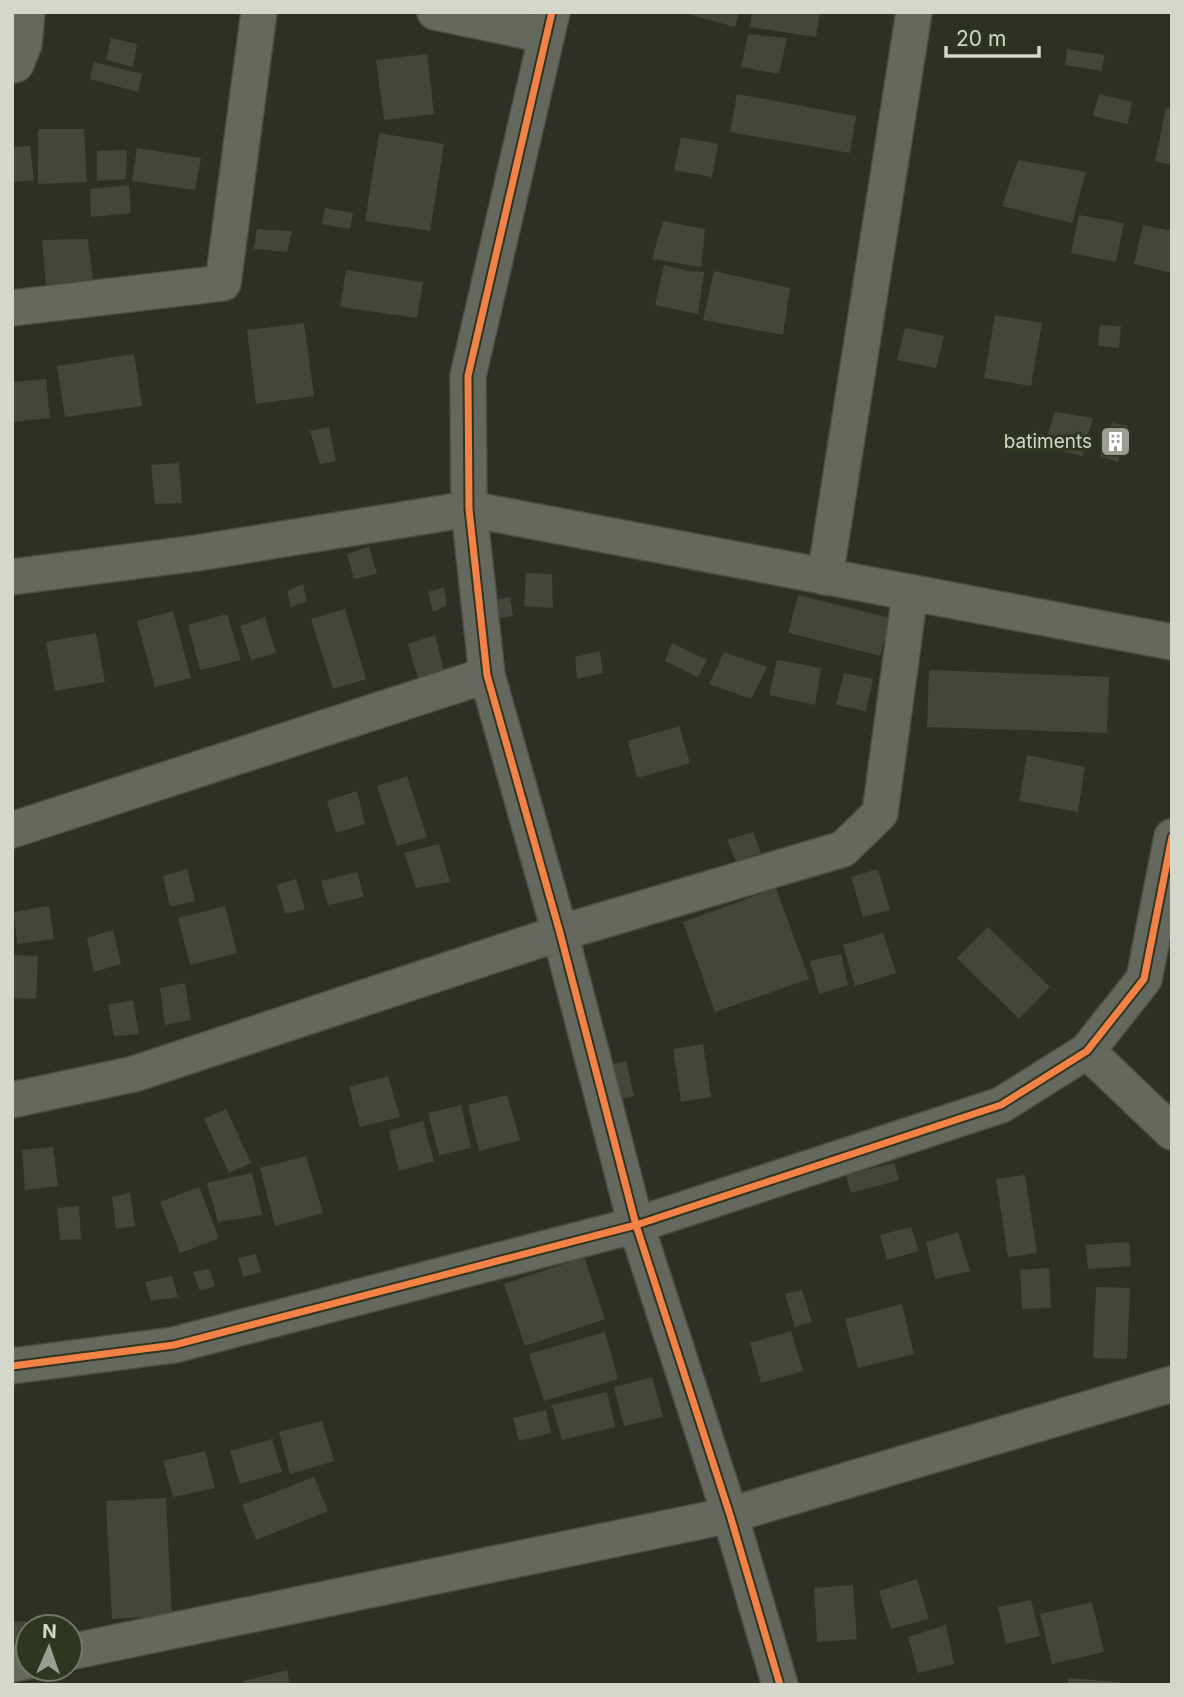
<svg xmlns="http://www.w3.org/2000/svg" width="1184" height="1697" font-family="Inter,sans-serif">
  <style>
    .building { fill: #454539 }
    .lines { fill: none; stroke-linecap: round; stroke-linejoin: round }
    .minor-casing { stroke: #4a4e44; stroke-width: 38 }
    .minor { stroke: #64685f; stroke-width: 35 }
    .cycleway-casing { stroke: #2f3620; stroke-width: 11 }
    .cycleway { stroke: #f48246; stroke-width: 7 }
    .labels { text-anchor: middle; stroke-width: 6; stroke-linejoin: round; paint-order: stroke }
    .poi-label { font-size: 19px; fill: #d3d8cb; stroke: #2f3620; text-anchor: end }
  </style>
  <rect width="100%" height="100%" fill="#2d3125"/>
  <g class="building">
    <polygon points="681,12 739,12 735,27"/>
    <polygon points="752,12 820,12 816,37 750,27"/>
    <polygon points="748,34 787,38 779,74 741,67"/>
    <polygon points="111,38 137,44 133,67 106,60"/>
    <polygon points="1067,49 1105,55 1101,71 1065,65"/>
    <polygon points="427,54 434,114 384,120 376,60"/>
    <polygon points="94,62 142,74 138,92 90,79"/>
    <polygon points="737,94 856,116 850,153 730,132"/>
    <polygon points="1099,94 1132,102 1128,124 1093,116"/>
    <polygon points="1166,108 1172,109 1172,165 1155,161"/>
    <polygon points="38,129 84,129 87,182 38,184"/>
    <polygon points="379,133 444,144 430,231 365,221"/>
    <polygon points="681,137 718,144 712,177 674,170"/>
    <polygon points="30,146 34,180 12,182 12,147"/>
    <polygon points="137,148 201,158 195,190 132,181"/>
    <polygon points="127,150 126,179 97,181 97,151"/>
    <polygon points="1018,160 1086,172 1072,223 1002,206"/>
    <polygon points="129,185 131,213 91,217 90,189"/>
    <polygon points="325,208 353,213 350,229 322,224"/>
    <polygon points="1079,215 1124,223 1116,262 1071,253"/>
    <polygon points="663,221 705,229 701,267 652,259"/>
    <polygon points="1143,225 1172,231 1172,273 1134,264"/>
    <polygon points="257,229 292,231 287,252 254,249"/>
    <polygon points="88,239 93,280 46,285 42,240"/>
    <polygon points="664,265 688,271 704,272 698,314 655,305"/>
    <polygon points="346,270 423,282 417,318 340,307"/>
    <polygon points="714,271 790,288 783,335 703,320"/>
    <polygon points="995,315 1042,323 1031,386 984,378"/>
    <polygon points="304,323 314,396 256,404 247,330"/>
    <polygon points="1100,325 1121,326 1119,348 1098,346"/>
    <polygon points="905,328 944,336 936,368 897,360"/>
    <polygon points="134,354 142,406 65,417 57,366"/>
    <polygon points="46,379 50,418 12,422 12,382"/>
    <polygon points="1055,412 1093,418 1082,456 1044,446"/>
    <polygon points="1112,423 1128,426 1118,462 1100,456"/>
    <polygon points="329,427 336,461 320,464 310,431"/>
    <polygon points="179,463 182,503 155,504 151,465"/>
    <polygon points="369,547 377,574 354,579 347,554"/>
    <polygon points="526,573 552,574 553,608 524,606"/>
    <polygon points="303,584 307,601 291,607 287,591"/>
    <polygon points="444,587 447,605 433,612 428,592"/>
    <polygon points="798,595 890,618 880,656 788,633"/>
    <polygon points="510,597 513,616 499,618 495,600"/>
    <polygon points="345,609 366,679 333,689 311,619"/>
    <polygon points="173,611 191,678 155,687 137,621"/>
    <polygon points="227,614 241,660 200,670 188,625"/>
    <polygon points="265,617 276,653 251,660 240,626"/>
    <polygon points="96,633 105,682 55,691 46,642"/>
    <polygon points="435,635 445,674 419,682 408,644"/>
    <polygon points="672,643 707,660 698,677 665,661"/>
    <polygon points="600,651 603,673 577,679 575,657"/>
    <polygon points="724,652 767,667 751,699 709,684"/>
    <polygon points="777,660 821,668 815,705 769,695"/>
    <polygon points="929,670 1109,677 1107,733 927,727"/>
    <polygon points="844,673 873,679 866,711 836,705"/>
    <polygon points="679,726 690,763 637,778 628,741"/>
    <polygon points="1027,755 1085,767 1078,812 1019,801"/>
    <polygon points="407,776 427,837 397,846 377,786"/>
    <polygon points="357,791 365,824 336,833 327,801"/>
    <polygon points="753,832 761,853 736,861 727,840"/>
    <polygon points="439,844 450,882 416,888 404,853"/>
    <polygon points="187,869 195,901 170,907 163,876"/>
    <polygon points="878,869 890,910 863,917 851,877"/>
    <polygon points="357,872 364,897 328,905 321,881"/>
    <polygon points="296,879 305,909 285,914 277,885"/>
    <polygon points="776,888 809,979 715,1012 683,922"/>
    <polygon points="49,906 54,939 17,944 14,912"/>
    <polygon points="225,906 237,953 190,965 178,918"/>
    <polygon points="988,927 1050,987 1019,1019 957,958"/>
    <polygon points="113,930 121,964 94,972 87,938"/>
    <polygon points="883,933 896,973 855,986 843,945"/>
    <polygon points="841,954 848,985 819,994 810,961"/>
    <polygon points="12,955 38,956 36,999 12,998"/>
    <polygon points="185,983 191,1020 165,1025 160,988"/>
    <polygon points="133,1000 139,1034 114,1036 108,1005"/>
    <polygon points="703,1044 711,1097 681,1102 673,1049"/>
    <polygon points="626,1061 634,1096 615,1101 607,1065"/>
    <polygon points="388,1076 400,1117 360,1127 349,1087"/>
    <polygon points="507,1095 520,1140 479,1151 468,1105"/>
    <polygon points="461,1105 471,1148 439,1155 428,1113"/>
    <polygon points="226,1109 251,1163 229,1173 204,1119"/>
    <polygon points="423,1121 434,1161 399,1171 389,1131"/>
    <polygon points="53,1147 58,1186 25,1190 22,1150"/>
    <polygon points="306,1156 323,1213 275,1226 260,1168"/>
    <polygon points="894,1163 899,1180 851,1193 846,1175"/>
    <polygon points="252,1173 262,1215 218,1222 207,1183"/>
    <polygon points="1025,1175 1037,1253 1008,1257 996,1179"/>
    <polygon points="199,1187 219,1238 180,1253 160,1202"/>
    <polygon points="130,1193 135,1226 116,1229 112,1197"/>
    <polygon points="79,1206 81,1239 60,1240 57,1208"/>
    <polygon points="911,1227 919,1251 887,1260 880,1235"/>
    <polygon points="958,1232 970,1271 935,1279 926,1242"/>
    <polygon points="1129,1242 1131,1266 1088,1269 1086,1245"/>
    <polygon points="256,1254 261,1272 243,1277 238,1258"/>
    <polygon points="584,1257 605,1319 525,1346 504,1284"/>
    <polygon points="1049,1268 1051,1308 1022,1309 1020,1270"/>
    <polygon points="209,1269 215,1286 200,1291 193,1272"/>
    <polygon points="172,1276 178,1297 151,1301 145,1282"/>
    <polygon points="1096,1287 1130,1288 1127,1359 1093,1358"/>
    <polygon points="802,1290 812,1322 795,1327 785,1294"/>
    <polygon points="902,1304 914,1354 858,1368 845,1319"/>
    <polygon points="791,1331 803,1371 761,1383 750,1343"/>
    <polygon points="605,1332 618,1379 544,1401 529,1354"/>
    <polygon points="652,1377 663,1417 624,1426 614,1387"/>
    <polygon points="607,1392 615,1427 562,1440 552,1405"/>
    <polygon points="546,1410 551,1433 519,1441 513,1418"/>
    <polygon points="322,1421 334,1461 290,1474 279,1432"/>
    <polygon points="272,1439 282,1472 240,1484 230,1451"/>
    <polygon points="205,1451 215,1488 173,1497 163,1461"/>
    <polygon points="314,1477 328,1511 256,1540 242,1505"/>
    <polygon points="166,1498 172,1616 112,1619 106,1501"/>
    <polygon points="917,1579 929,1619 891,1629 879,1591"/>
    <polygon points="853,1585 857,1639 817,1642 814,1588"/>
    <polygon points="1031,1600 1040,1636 1006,1644 998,1607"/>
    <polygon points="1092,1602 1104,1652 1052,1664 1040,1614"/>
    <polygon points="26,1621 26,1647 12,1649 12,1622"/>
    <polygon points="946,1625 954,1664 918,1673 908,1637"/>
    <polygon points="287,1670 290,1685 245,1685 244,1681"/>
    <polygon points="1068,1678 1120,1682 1120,1685 1068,1685"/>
  </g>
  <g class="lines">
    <defs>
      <g id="minor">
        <polyline points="435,12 545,35"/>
        <polyline points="552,12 468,376 469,509 487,675 560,933 636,1225 730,1515 780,1685"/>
        <polyline points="12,65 16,64 24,44 27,12"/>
        <polyline points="12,308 223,283 259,12"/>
        <polyline points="12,577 197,553 469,509 1172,642"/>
        <polyline points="825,577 914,12"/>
        <polyline points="12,830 487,675"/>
        <polyline points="1087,1051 1172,1132"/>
        <polyline points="12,1100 134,1074 560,933 843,849 880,813 910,593"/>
        <polyline points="12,1366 174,1345 636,1225 1001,1105 1087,1051 1144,979 1172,837"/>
        <polyline points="70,1652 730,1515 1172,1384"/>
        <polyline points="12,1664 28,1661"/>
      </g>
    </defs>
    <use href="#minor" class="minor-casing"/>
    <use href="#minor" class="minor"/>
    <defs>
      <g id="cycleway">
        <polyline points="552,12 468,376 469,509 487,675 560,933 636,1225 730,1515 780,1685"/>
        <polyline points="12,1366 174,1345 636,1225 1001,1105 1087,1051 1144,979 1172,837"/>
      </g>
    </defs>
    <use href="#cycleway" class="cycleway-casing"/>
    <use href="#cycleway" class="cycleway"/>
  </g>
  <defs>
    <symbol id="building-square" viewBox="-11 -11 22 22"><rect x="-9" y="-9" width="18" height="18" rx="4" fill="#999e91" stroke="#2f3620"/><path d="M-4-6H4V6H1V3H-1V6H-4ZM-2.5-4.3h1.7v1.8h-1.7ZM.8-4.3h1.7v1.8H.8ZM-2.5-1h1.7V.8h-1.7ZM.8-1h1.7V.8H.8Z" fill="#fff"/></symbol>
  </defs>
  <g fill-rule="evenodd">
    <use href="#building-square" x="1098" y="424" width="35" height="35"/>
  </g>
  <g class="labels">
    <g class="poi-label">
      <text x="1092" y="448">batiments</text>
    </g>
  </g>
  <rect width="1184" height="1697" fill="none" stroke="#d3d8cb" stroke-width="28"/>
  <g transform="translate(49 1648) rotate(2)"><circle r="33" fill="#2f3620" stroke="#717764" stroke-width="2"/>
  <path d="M0-5L12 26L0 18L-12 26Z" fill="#999e91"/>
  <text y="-10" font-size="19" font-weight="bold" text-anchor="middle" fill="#d3d8cb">N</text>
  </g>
  <path d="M946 46v10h93v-10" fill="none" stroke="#d3d8cb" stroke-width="3.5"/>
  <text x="956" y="46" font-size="21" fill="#d3d8cb" stroke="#2f3620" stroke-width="5" paint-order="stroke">20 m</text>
</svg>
